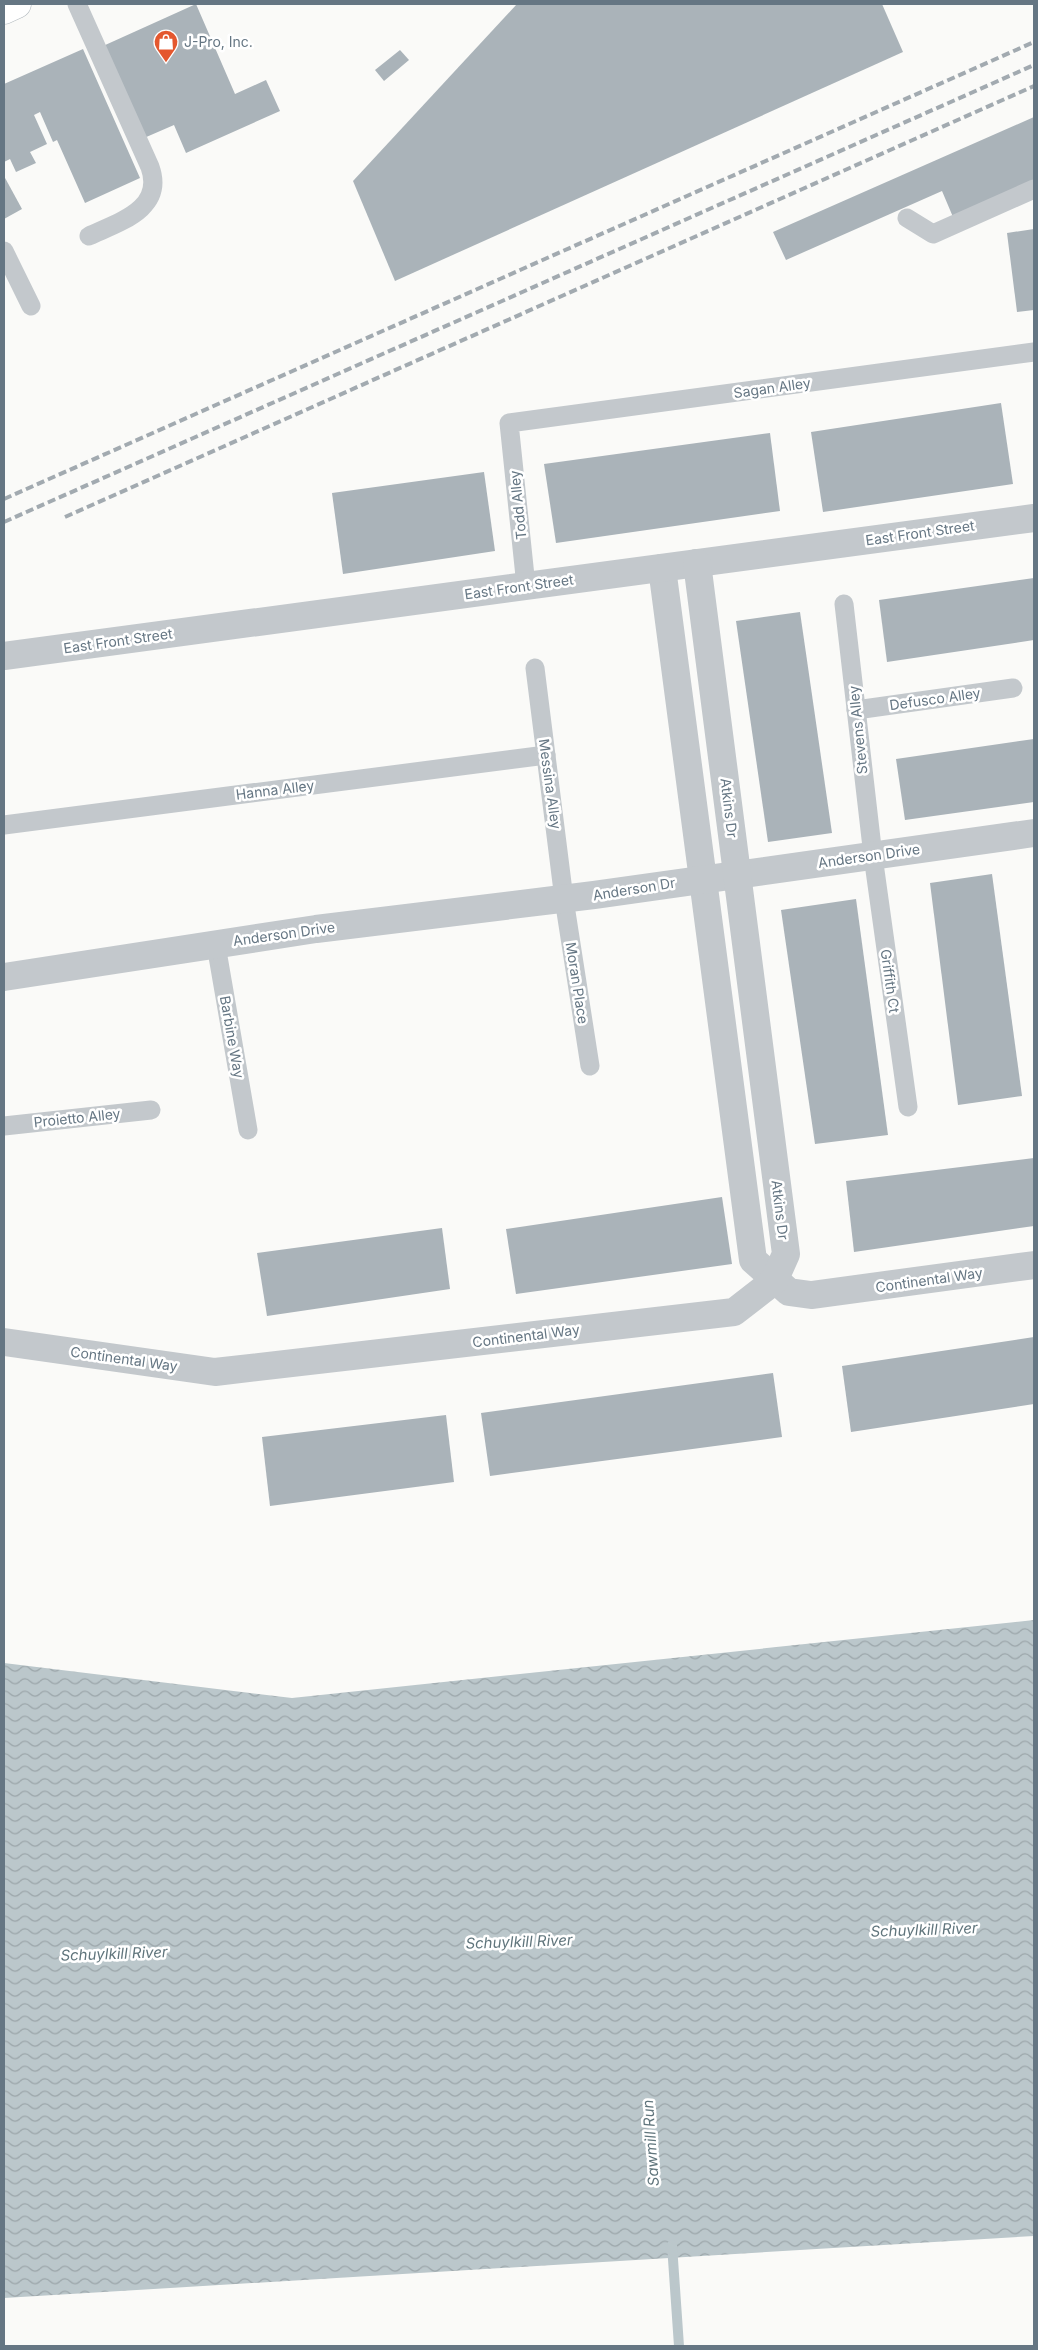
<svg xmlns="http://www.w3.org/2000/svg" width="1038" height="2350" font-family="Inter,sans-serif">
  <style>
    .water { fill: url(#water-waves) }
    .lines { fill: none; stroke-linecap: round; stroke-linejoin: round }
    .stream { stroke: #bbc7cb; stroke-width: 10 }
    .building { fill: #aab3b9 }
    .secondary-casing { stroke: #b3babf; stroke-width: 29 }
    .lane { stroke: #c3c8cc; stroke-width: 19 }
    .street { stroke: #c3c8cc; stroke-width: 28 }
    .secondary { stroke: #fff; stroke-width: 28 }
    .rail { stroke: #a2aab0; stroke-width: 4; stroke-dasharray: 8 4; stroke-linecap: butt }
    .labels { text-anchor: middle; stroke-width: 5; stroke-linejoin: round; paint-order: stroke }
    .poi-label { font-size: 14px; fill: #657683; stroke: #fff; text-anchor: start }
    .street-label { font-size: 14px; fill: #657683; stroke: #fff }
    .water-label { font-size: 15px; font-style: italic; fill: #60757c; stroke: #fff }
  </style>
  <defs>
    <pattern id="water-waves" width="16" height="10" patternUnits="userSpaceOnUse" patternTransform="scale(1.25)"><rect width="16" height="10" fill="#bbc7cb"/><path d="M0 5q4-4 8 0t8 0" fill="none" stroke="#9ca6aa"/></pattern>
  </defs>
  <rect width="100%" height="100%" fill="#fafaf8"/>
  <polygon class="water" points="1034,1620 1034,2236 4,2298 4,1663 292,1698"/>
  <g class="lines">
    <polyline class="stream" points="672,2245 679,2346"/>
  </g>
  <g class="building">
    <polygon points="196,4 235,94 266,80 280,111 186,153 174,125 144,138 103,46"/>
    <polygon points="517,4 882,4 903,52 395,281 353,181"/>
    <polygon points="83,49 140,178 85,203 57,140 53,142 40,112 34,115 47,144 30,152 36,163 16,172 10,159 4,162 4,84"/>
    <polygon points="400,50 409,60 384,81 375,70"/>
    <polygon points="1034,117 1034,181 953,217 942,191 786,260 773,232"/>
    <polygon points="4,176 22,209 4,219"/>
    <polygon points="1034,229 1034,310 1017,312 1007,233"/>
    <polygon points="1001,403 1013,484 823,512 811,432"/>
    <polygon points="770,433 780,511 556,543 544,464"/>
    <polygon points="484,472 495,551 343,574 332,493"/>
    <polygon points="1034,578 1034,640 887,662 879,600"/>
    <polygon points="800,612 832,833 768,842 736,621"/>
    <polygon points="1034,739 1034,802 905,820 896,759"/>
    <polygon points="992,874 1022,1096 958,1105 930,883"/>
    <polygon points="856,899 888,1135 815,1144 781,910"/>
    <polygon points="1034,1158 1034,1226 854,1252 846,1181"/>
    <polygon points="722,1197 732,1264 516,1294 506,1229"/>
    <polygon points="442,1228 450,1289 267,1316 257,1253"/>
    <polygon points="1034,1337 1034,1404 851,1432 842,1366"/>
    <polygon points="773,1373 782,1437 490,1476 481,1413"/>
    <polygon points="446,1415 454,1482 270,1506 262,1437"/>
  </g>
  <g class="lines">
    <defs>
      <polyline id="secondary" points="4,10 17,4"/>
    </defs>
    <use href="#secondary" class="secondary-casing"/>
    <g class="lane">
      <path d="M77 4 150 167C165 209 119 222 89 236"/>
      <polyline points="907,218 933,234 1034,189"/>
      <polyline points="4,251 31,306"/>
      <polyline points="526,586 509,423 1034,352"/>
      <polyline points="844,604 873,856 908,1107"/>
      <polyline points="535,668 564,899 590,1066"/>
      <polyline points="856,710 1013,688"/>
      <polyline points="4,825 546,755"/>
      <polyline points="216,945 248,1130"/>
      <polyline points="4,1126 151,1110"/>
    </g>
    <g class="street">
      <polyline points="662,568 753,1260 789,1292 811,1295 1034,1265"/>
      <polyline points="4,656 1034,518"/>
      <polyline points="4,977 316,929 594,895 1034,833"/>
      <polyline points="4,1342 215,1372 734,1312 774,1281 786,1254 697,563"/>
    </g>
    <use href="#secondary" class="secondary"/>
    <g class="rail">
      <polyline points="4,499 1034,42"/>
      <polyline points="65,517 1034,86"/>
      <polyline points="4,522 1034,65"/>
    </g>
  </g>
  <defs>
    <symbol id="shop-pin" viewBox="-11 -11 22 30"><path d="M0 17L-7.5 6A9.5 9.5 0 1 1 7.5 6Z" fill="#e4572e" stroke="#fff"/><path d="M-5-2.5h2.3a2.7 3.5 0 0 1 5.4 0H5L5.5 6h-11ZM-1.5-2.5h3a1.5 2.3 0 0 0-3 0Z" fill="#fff"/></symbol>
  </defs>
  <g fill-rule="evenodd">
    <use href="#shop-pin" x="152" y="28" width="28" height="38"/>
  </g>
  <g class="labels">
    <g class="poi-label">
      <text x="184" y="47">J-Pro, Inc.</text>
    </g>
    <g class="street-label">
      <text transform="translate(772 388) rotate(-8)" y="5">Sagan Alley</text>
      <text transform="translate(518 505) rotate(-96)" y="5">Todd Alley</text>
      <text transform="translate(920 533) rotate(-8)" y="5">East Front Street</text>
      <text transform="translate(519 587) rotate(-8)" y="5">East Front Street</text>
      <text transform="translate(118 641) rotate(-8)" y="5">East Front Street</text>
      <text transform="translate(935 699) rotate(-8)" y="5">Defusco Alley</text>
      <text transform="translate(858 730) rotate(-96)" y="5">Stevens Alley</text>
      <text transform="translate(550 784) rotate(82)" y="5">Messina Alley</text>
      <text transform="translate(275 790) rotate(-7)" y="5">Hanna Alley</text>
      <text transform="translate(729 808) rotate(83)" y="5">Atkins Dr</text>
      <text transform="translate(869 856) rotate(-8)" y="5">Anderson Drive</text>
      <text transform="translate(634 889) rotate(-9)" y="5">Anderson Dr</text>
      <text transform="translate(284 934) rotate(-8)" y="5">Anderson Drive</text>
      <text transform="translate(890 981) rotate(82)" y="5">Griffith Ct</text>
      <text transform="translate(577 983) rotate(81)" y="5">Moran Place</text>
      <text transform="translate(232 1037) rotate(80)" y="5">Barbine Way</text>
      <text transform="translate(77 1118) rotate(-6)" y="5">Proietto Alley</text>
      <text transform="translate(780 1210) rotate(83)" y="5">Atkins Dr</text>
      <text transform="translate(929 1280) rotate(-8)" y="5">Continental Way</text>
      <text transform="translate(526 1336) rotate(-7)" y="5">Continental Way</text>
      <text transform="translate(124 1359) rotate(8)" y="5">Continental Way</text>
    </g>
    <g class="water-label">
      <text transform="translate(924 1930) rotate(-2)" y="5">Schuylkill River</text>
      <text transform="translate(519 1942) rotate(-2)" y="5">Schuylkill River</text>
      <text transform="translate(114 1954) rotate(-2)" y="5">Schuylkill River</text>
      <text transform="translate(651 2143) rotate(-94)" y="5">Sawmill Run</text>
    </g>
  </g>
  <rect width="1038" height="2350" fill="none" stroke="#657683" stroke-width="10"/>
</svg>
